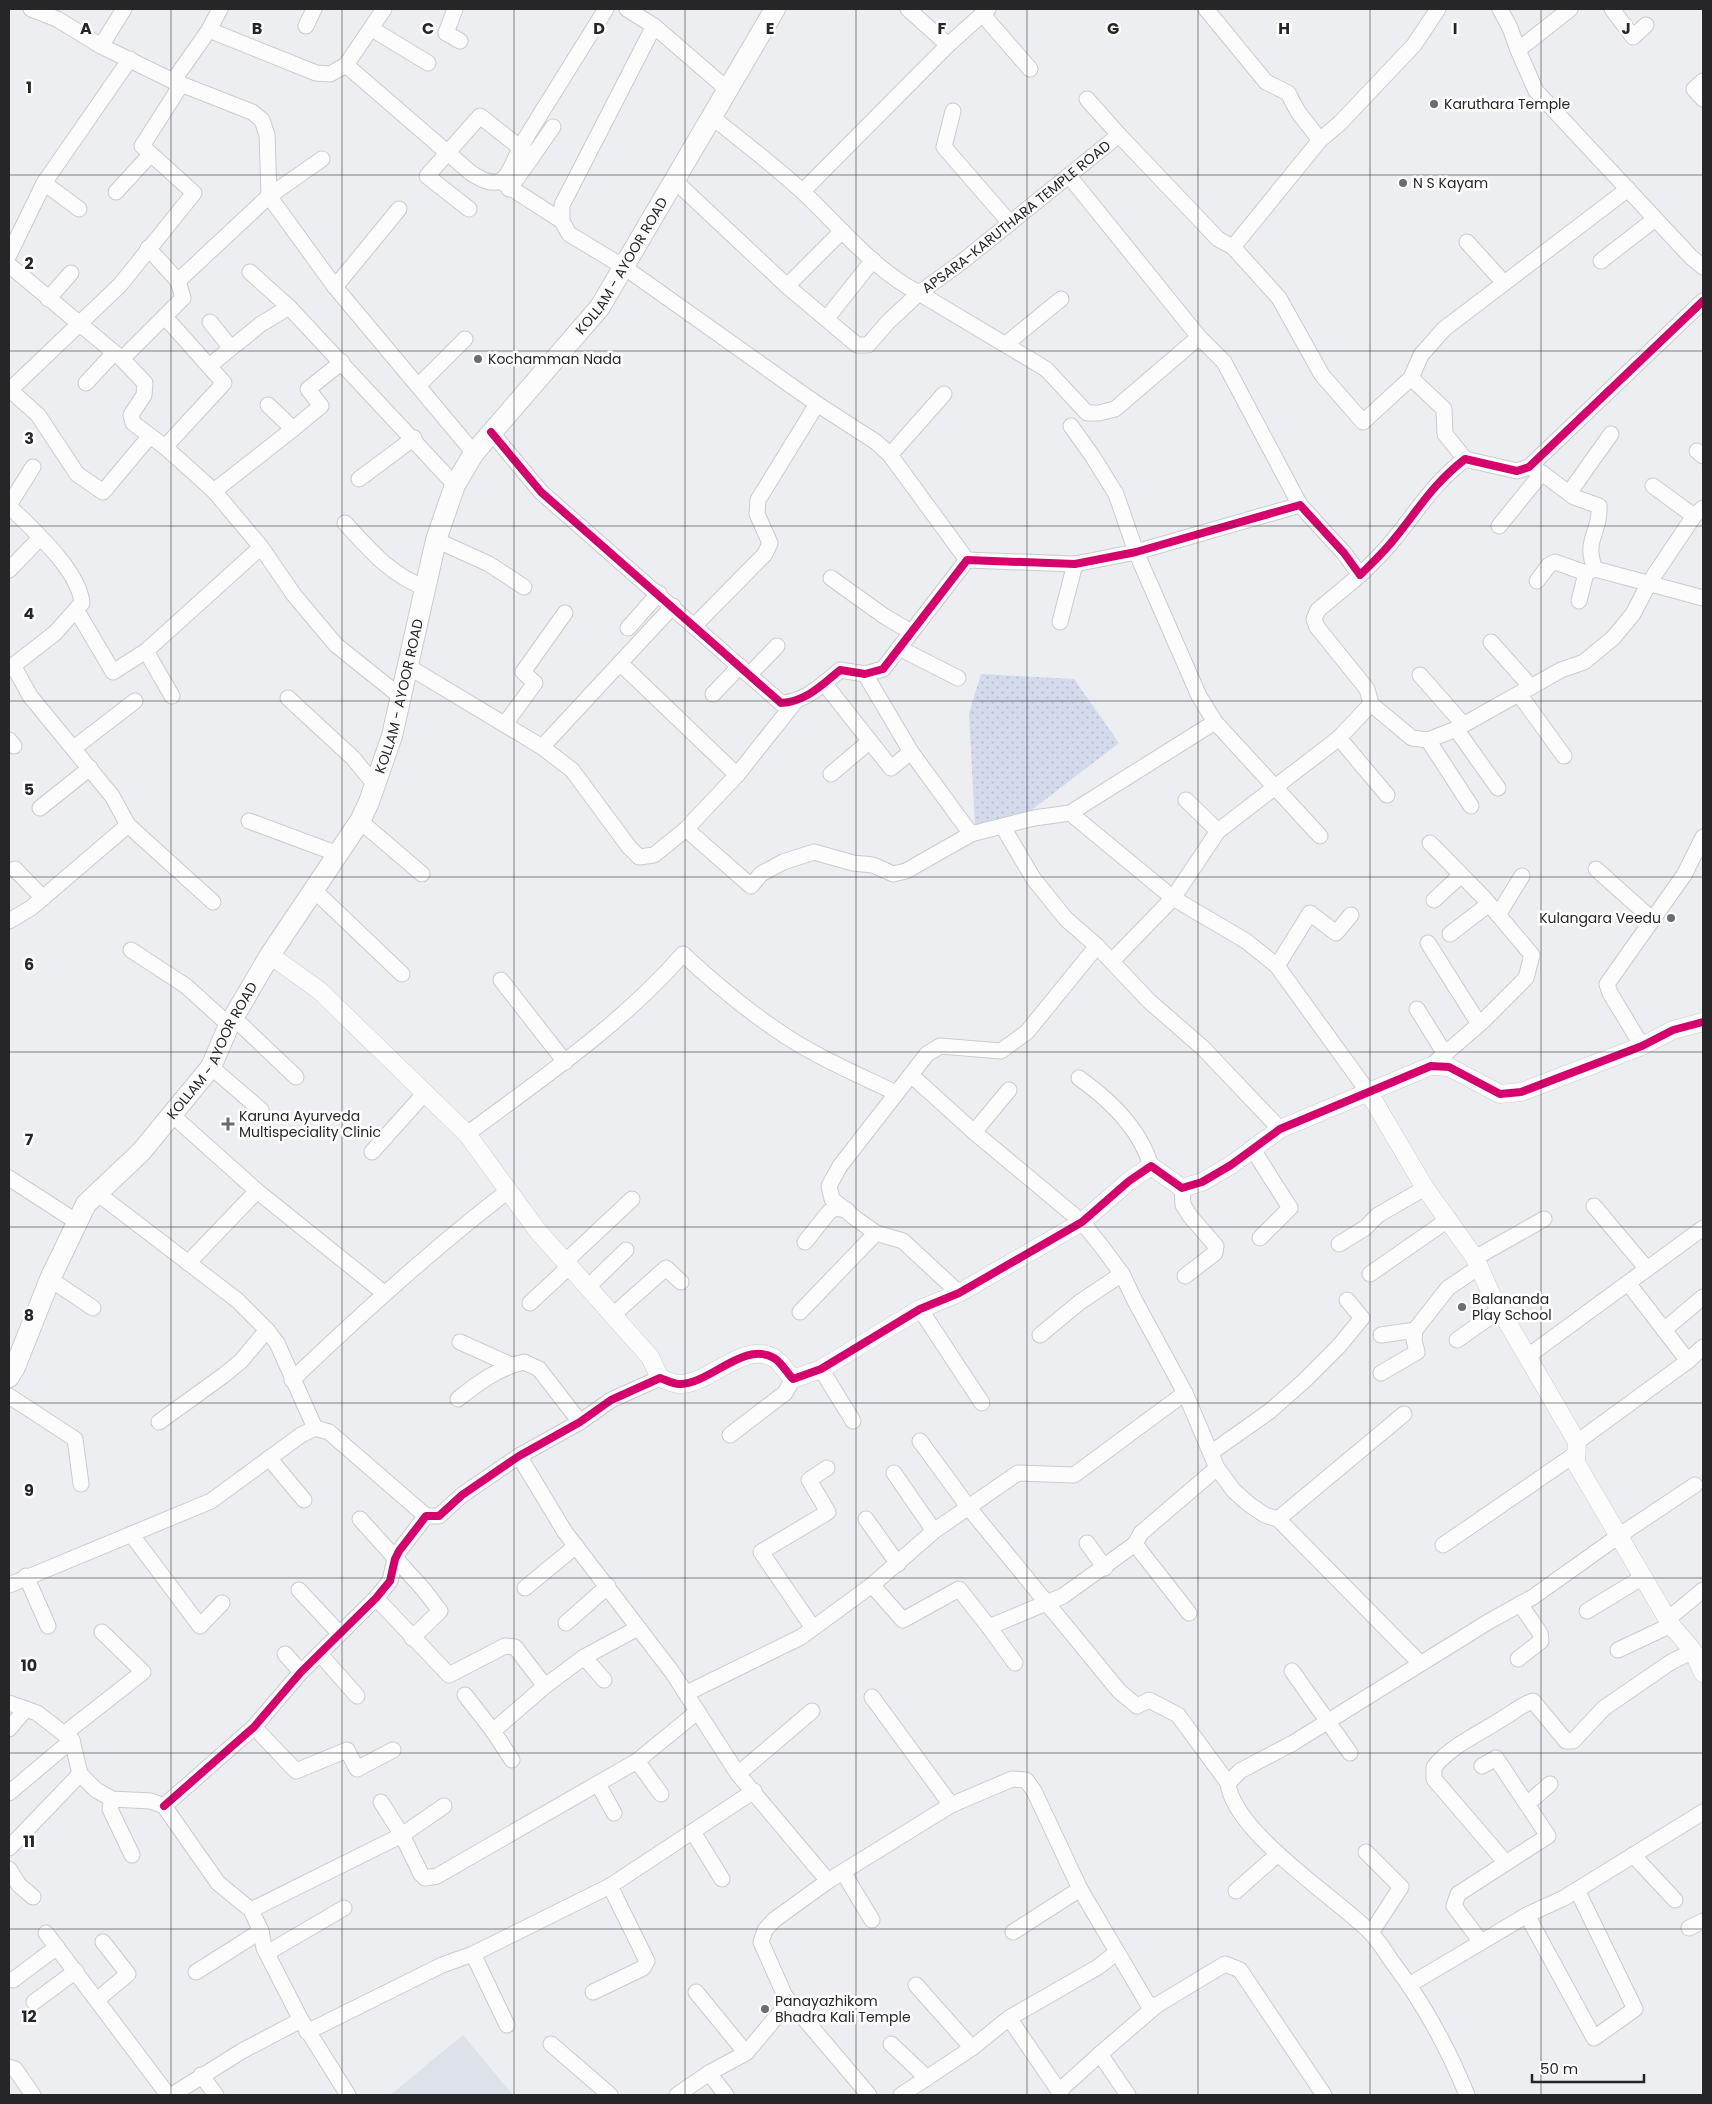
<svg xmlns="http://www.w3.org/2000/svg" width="1712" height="2104" font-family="Poppins,sans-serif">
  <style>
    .built { fill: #dde1e9 }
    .park { fill: url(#park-dots) }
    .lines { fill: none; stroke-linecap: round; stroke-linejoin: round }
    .minor-casing { stroke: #cacbcd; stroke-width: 17 }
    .tertiary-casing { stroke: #cacbcd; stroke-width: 19 }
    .secondary-casing { stroke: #cacbcd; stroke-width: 22 }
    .minor { stroke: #fcfcfd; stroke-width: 15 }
    .tertiary { stroke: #fcfcfd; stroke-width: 18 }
    .secondary { stroke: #fcfcfd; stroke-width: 20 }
    .cycleway-casing { stroke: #fff; stroke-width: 11 }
    .cycleway { stroke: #d6006c; stroke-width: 8 }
    .grid { fill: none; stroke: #262628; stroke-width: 1; stroke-opacity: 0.55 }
    .poi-dot { fill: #6b6c6e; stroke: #fff; stroke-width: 2 }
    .labels { text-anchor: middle; stroke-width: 5; stroke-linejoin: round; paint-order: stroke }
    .poi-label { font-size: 14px; fill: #262628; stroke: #fff; text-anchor: start }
    .street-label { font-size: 14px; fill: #262628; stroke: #fff }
    .grid-label { font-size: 16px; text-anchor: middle; font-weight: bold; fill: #262628; stroke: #fff; stroke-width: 5; stroke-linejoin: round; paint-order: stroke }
  </style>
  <defs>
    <pattern id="park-dots" width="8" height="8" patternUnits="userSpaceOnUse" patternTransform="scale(1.25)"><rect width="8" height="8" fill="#d3daec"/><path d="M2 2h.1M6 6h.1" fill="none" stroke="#b5bbca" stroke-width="1.8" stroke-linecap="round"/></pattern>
  </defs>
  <rect width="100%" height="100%" fill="#eceef1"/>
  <polygon class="built" points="463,2035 513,2095 390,2095"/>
  <polygon class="park" points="981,674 1074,679 1119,743 1029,812 975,826 969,713"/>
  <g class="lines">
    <defs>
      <g id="minor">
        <polyline points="31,9 57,19 101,46 173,81 252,112 262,120 267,135 269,196 335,287 474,453"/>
        <polyline points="455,9 446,33 460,41"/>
        <polyline points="627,9 654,26 728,90"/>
        <polyline points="908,9 948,45"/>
        <polyline points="1206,9 1266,82 1288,93 1298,112 1320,140"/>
        <polyline points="1500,9 1510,28 1518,50 1570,9"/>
        <polyline points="1612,9 1633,37 1646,25"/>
        <polyline points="983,15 1030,69"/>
        <polyline points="306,26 314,9"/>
        <polyline points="654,26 562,205 562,221 569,234 624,267 817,404 876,442 890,455 967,560"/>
        <polyline points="372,29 428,63"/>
        <polyline points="209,30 316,73 330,74 346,65 384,9"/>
        <polyline points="101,46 124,9"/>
        <polyline points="1518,50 1536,91 1691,257 1703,267"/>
        <path d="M346 65 471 173C479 178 490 185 500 181 510 176 516 155 521 146 549 100 578 54 606 9"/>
        <polyline points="173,81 209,30 220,9"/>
        <polyline points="1703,81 1694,89 1703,99"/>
        <polyline points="1087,99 1119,135"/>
        <polyline points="953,111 944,147 1010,223"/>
        <path id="s1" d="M712 117C743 142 775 166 804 193 840 227 874 270 919 293L963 261 1119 135 1218 239 1233 247 1320 140 1340 123 1414 45 1438 9"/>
        <polyline points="532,157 553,127"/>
        <polyline points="322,159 269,196 178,281 183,298 122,359 145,383 144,395 131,415 133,423 165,447 214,491 261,547 294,595 336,645 401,697"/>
        <polyline points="1069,176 1199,337 1224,362 1300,505"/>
        <polyline points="675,181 787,286 857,345 868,345 888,322 919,293 1046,369 1087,413 1099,413 1115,409 1199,337"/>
        <polyline points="44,183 79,209"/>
        <polyline points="503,183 562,221"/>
        <polyline points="803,191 948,45 988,9"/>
        <polyline points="116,192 150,155"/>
        <polyline points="469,209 427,176 480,116 532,157 509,189"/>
        <polyline points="1467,242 1504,283"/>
        <polyline points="1233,247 1279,298 1322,375 1363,422 1411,378 1444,409 1445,434 1465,459"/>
        <polyline points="148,248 178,281"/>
        <polyline points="9,255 44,183 130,59"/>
        <polyline points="1601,261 1655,219"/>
        <polyline points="9,265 122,359"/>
        <polyline points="250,272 289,307"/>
        <polyline points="787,286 842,231"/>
        <polyline points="335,287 399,209"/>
        <polyline points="48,299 71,273"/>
        <polyline points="165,317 224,383 165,447"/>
        <polyline points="827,318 873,260"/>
        <polyline points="210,322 231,348"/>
        <polyline points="1006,344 1061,299"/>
        <polyline points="209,366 261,324 289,307 455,485"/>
        <polyline points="1411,378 1421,355 1444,329 1628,189"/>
        <polyline points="86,383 114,353"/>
        <polyline points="418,386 465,339"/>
        <polyline points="1071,426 1093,457 1116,494 1136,552 1199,696 1215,722 1320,836"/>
        <polyline points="293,429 321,406 308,389 342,362"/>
        <path d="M491 432 541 492 781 703C805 702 822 685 840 670L865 674 883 669 967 560 1075 564 1136 552 1300 505 1344 553 1360 575C1372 563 1385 551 1395 538 1420 507 1433 484 1465 459L1517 471 1529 467 1703 301"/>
        <polyline points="149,437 103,492 77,474 38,415 10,390 120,285 194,193 142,146 181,85"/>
        <polyline points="1697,451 1703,456"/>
        <polyline points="890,455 944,394"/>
        <path d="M1529 467 1542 473 1574 497 1599 506C1601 533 1583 539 1595 569L1703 598"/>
        <polyline points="359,479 414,438"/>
        <polyline points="1653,486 1694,516"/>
        <polyline points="214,491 293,429 268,405"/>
        <polyline points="1569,493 1611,434"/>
        <polyline points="9,505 33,467"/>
        <path d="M9 506C32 529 79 570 82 603L55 633 9 669"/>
        <path d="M345 523C370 550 391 576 426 588"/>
        <polyline points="1499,526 1542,473"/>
        <polyline points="436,540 489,564 524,587"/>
        <polyline points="9,570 40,538"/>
        <polyline points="1360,575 1318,610 1314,619 1317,627 1367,689 1371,704"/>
        <polyline points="831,578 884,616 911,632"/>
        <polyline points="1537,581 1549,565 1555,562 1586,573 1595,569"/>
        <polyline points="1579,601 1586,573"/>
        <polyline points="77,611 113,672 146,651 261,547"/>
        <polyline points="1060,622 1075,564"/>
        <polyline points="695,625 765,554 770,543 757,514 758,500 817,404"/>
        <polyline points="628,628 659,593"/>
        <polyline points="1491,642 1531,687"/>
        <polyline points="899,648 958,678"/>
        <polyline points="146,651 172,696"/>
        <polyline points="620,663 737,775"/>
        <polyline points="13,665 30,696 112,796 128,825 213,902"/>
        <polyline points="409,667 542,747 572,770 629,847 639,857 654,855 686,829 737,775 795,702"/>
        <polyline points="750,674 777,646"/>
        <polyline points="865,674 911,752 971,834"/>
        <polyline points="1420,675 1463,724"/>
        <polyline points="824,683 891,768 911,752"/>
        <polyline points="713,694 740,666"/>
        <polyline points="1519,694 1564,756"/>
        <polyline points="288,698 353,758 375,785"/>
        <polyline points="505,724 535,683 523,672 565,613"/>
        <polyline points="1456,729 1498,788"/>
        <polyline points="1339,738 1387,795"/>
        <polyline points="9,740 14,746"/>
        <polyline points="1428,740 1471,806"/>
        <polyline points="542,747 673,606"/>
        <polyline points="74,748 135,701"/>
        <polyline points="831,774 870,741"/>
        <polyline points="1186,800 1218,831"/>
        <polyline points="40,808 90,768"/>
        <polyline points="1070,813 1215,722"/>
        <polyline points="249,821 338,854"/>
        <polyline points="360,821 422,874"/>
        <polyline points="1003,827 1033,878 1066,919 1097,946 1149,1001 1203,1048 1280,1129"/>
        <polyline points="686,829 751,886 761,874 783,862 814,852 853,863 873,865 893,874 906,871 971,834 1034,818 1070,813 1173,898 1246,941 1277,966 1369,1093"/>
        <polyline points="1430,843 1484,898 1532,955 1526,978 1484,1020 1431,1066"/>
        <polyline points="15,869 43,898"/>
        <polyline points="1596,869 1653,920"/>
        <polyline points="315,891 402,974"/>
        <polyline points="1434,900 1461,875"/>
        <polyline points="1498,915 1522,876"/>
        <polyline points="9,921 31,908 128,825"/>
        <polyline points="1450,934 1489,904"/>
        <polyline points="1428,943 1479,1024"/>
        <polyline points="131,950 186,986 229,1025"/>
        <polyline points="1112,961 1173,898 1218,831 1339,738 1371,704 1412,738 1428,740 1456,729 1561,670 1584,662 1613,638 1633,614 1649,583 1694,516 1703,508"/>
        <polyline points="1277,966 1310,913 1336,933 1351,915"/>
        <polyline points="501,980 565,1062"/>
        <polyline points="1417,1009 1445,1054"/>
        <polyline points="234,1018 296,1077"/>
        <polyline points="1642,1046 1610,993 1607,984 1684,875 1703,837"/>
        <polyline points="211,1067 261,1110"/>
        <polyline points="911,1075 974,1132 1082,1222 1102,1247 1122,1274 1135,1301 1185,1393 1217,1468 1234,1491 1250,1505 1265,1515 1278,1519 1420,1663"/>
        <path d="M1079 1078C1110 1100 1140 1128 1151 1166"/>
        <polyline points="171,1114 257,1191 384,1293"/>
        <polyline points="974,1132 1009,1090"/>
        <path d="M467 1134C542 1078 620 1026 683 954 713 982 744 1008 778 1031 814 1056 857 1074 896 1093"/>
        <polyline points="1252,1148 1290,1208 1260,1238"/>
        <polyline points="372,1152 424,1094"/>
        <polyline points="9,1178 77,1222"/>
        <polyline points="1182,1188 1183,1205 1190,1216 1216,1246 1215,1253 1185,1276"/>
        <polyline points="97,1193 237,1300 267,1330 277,1343 315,1428"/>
        <polyline points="1594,1206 1647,1269"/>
        <polyline points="805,1242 829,1212 835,1208 847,1210"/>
        <polyline points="1339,1244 1365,1228 1378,1215 1425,1188"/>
        <polyline points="1475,1258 1544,1219"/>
        <polyline points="566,1261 632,1199"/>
        <polyline points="188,1263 257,1191"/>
        <polyline points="1370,1274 1449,1219"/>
        <polyline points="50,1279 93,1308"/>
        <polyline points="588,1287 626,1250"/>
        <polyline points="959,1293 903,1241 876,1233 855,1218 832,1199 829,1186 840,1166 927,1054 940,1046 1001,1051 1027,1032 1097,946"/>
        <polyline points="530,1303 570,1266"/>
        <polyline points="920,1309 982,1403"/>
        <polyline points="800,1312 876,1233"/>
        <polyline points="614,1314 666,1268 681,1282"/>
        <polyline points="1664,1330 1703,1297"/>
        <polyline points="1040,1335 1080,1302 1122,1274"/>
        <polyline points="1381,1335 1415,1330"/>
        <polyline points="1457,1340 1501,1309"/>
        <polyline points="460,1342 511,1365"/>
        <polyline points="1528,1356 1703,1228"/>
        <polyline points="1688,1361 1703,1347"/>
        <polyline points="821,1369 853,1421"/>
        <polyline points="1381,1373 1417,1352 1414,1340 1415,1330 1448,1288 1479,1267"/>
        <path d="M292 1380C362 1313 432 1249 508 1191"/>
        <polyline points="9,1396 75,1439 81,1484"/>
        <path d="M458 1399C478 1383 498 1368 524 1362L539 1369 580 1422"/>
        <polyline points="159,1422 224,1375 241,1361 267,1330"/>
        <polyline points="730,1435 785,1393 793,1379"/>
        <polyline points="920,1441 969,1508 1119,1691 1137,1706 1149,1700 1178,1715 1228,1783"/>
        <polyline points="1577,1442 1688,1361 1628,1283"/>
        <polyline points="1212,1452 1270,1411 1304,1381 1339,1346 1362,1318 1347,1300"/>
        <polyline points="519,1456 565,1532 672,1672 738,1774 828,1881"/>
        <polyline points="269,1458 304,1500"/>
        <polyline points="894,1473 934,1531"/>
        <polyline points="360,1519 424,1590 440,1611 412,1638"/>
        <polyline points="866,1519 898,1564"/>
        <polyline points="1278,1519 1404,1414"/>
        <polyline points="131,1534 200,1626 222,1603"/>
        <polyline points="1087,1543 1105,1568"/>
        <polyline points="1135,1544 1189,1613"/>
        <polyline points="1443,1545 1574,1455"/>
        <polyline points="26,1576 48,1626"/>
        <polyline points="9,1585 211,1501 301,1435 315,1428 329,1432 426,1516"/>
        <polyline points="872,1585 903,1620 959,1589 989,1627 1063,1596 1135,1544 1141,1533 1217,1468"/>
        <polyline points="525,1588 576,1546"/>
        <polyline points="299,1590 339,1633"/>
        <polyline points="376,1598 449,1675 505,1646 515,1647 545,1686 584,1657 638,1628"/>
        <polyline points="1587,1611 1643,1577"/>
        <polyline points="1668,1619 1703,1590"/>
        <polyline points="566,1623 608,1586"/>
        <polyline points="989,1627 1015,1663"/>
        <polyline points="813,1628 761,1552 828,1512 809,1480 827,1468"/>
        <polyline points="1618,1650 1671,1625"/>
        <polyline points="285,1654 301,1672"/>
        <polyline points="320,1654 357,1696"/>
        <polyline points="584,1657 604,1680"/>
        <polyline points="1518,1659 1541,1641 1540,1633 1520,1604"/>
        <polyline points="1292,1671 1350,1753"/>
        <polyline points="687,1693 801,1637 872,1585 934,1531 1018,1473 1074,1475 1185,1393"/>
        <polyline points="465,1695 493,1731 545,1686"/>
        <polyline points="872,1697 951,1805"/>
        <polyline points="9,1703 37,1713 72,1740 80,1774 96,1790 112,1799 151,1801 164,1806 218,1883 251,1910 261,1931 264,1948 301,2020 348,2095"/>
        <polyline points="254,1727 296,1771 347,1750 357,1769 393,1750"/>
        <polyline points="9,1729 26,1709"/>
        <polyline points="493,1731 512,1760"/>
        <polyline points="64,1734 143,1672 102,1632"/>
        <polyline points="637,1761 661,1794"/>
        <polyline points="1482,1766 1496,1758 1548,1836 1506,1863"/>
        <polyline points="738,1774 812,1711"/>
        <polyline points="598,1784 614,1813"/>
        <polyline points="9,1793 72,1740"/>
        <polyline points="112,1799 110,1809 132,1855"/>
        <polyline points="381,1802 402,1835 444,1806"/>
        <polyline points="1527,1804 1550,1784"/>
        <polyline points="164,1806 254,1727 301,1672 376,1598 390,1581 395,1559 399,1551 426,1516 439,1516 462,1495 519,1456 580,1422 611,1400 660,1378"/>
        <polyline points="693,1832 722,1879"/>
        <polyline points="9,1848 80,1774"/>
        <polyline points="1366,1852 1401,1887 1371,1933"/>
        <polyline points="1633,1855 1675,1900"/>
        <polyline points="9,1869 19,1885 33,1897"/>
        <polyline points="843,1872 872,1920"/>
        <polyline points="1236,1891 1278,1854"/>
        <polyline points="251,1910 402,1835 421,1874 425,1878 437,1876 637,1761 697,1712"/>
        <polyline points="1527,1915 1594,2038 1635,2009 1577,1890"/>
        <polyline points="1689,1928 1703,1921"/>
        <polyline points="1013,1932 1080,1889"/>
        <polyline points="46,1933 168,2095"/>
        <path d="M1481 1942 1454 1906 1458 1894 1506 1863 1434 1779V1767C1453 1744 1481 1733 1505 1717 1515 1711 1521 1705 1533 1701L1566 1741H1573L1604 1708 1671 1662 1693 1651"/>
        <polyline points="267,1953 344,1908"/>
        <polyline points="473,1954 507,2025"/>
        <polyline points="196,1972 261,1931"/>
        <polyline points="13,1980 57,1947"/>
        <polyline points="916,1985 972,2048"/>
        <polyline points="1409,1985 1527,1915 1564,1898 1703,1812"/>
        <polyline points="593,1992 643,1968 647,1961 610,1886"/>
        <polyline points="696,1992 746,2053"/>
        <polyline points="785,1996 869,2095"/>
        <polyline points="98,1999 128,1974 103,1942"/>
        <polyline points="34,2002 76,1971"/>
        <polyline points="1009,2018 1059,2091"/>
        <polyline points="307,2032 442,1965 473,1954 610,1886 754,1791"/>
        <polyline points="551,2044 610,2095"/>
        <polyline points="891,2044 927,2078"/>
        <polyline points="9,2067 15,2069 33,2095"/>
        <polyline points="709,2073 746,2053 783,2009 785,1996 761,1942 765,1930 774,1920 828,1881 951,1805 1012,1779 1026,1780 1034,1791 1080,1889 1149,2006 1157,2005 1225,1964 1240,1970 1324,2095"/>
        <polyline points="201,2075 216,2095"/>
        <polyline points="172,2095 242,2051 301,2020"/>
        <polyline points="677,2095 709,2073 726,2095"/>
        <polyline points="901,2095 972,2048 1009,2018 1098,1967 1116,1953"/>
        <polyline points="1061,2095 1059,2091 1100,2054"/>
        <polyline points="1128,2095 1100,2054 1157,2005"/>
        <path d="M1467 2095C1447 2046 1425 2005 1393 1963 1386 1953 1379 1941 1370 1932 1335 1897 1233 1832 1228 1783L1240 1771 1293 1743 1488 1622 1533 1597 1620 1535 1695 1485"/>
      </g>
      <g id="tertiary">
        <path d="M270 955 320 991 467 1134 537 1230 650 1357 660 1378C666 1380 673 1384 679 1384 709 1385 744 1340 774 1358 781 1362 787 1373 793 1379L821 1369 920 1309 959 1293 1082 1222 1129 1181 1151 1166 1182 1188 1202 1182 1231 1165 1280 1129 1431 1066 1449 1067 1500 1094 1521 1092 1642 1046 1673 1030 1703 1022"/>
        <polyline points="1369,1093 1425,1188 1475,1258 1492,1296 1577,1442 1576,1463 1671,1625 1693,1651 1703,1673"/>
      </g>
      <g id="secondary">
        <path id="s2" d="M9 1377 15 1367 50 1279 86 1204 141 1152 211 1067 229 1025 270 955 360 821 369 802 392 736 436 540 455 485 474 453 600 307 775 9"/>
      </g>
    </defs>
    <use href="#minor" class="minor-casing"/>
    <use href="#tertiary" class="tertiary-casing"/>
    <use href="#secondary" class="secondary-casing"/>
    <use href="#minor" class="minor"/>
    <use href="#tertiary" class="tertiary"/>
    <use href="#secondary" class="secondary"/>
    <defs>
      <g id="cycleway">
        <path d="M491 432 541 492 781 703C805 702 822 685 840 670L865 674 883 669 967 560 1075 564 1136 552 1300 505 1344 553 1360 575C1372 563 1385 551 1395 538 1420 507 1433 484 1465 459L1517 471 1529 467 1703 301"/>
        <path d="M164 1806 254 1727 301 1672 376 1598 390 1581 395 1559 399 1551 426 1516H439L462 1495 519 1456 580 1422 611 1400 660 1378C666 1380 673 1384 679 1384 709 1385 744 1340 774 1358 781 1362 787 1373 793 1379L821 1369 920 1309 959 1293 1082 1222 1129 1181 1151 1166 1182 1188 1202 1182 1231 1165 1280 1129 1431 1066 1449 1067 1500 1094 1521 1092 1642 1046 1673 1030 1703 1022"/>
      </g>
    </defs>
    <use href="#cycleway" class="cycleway-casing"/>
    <use href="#cycleway" class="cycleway"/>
  </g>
  <path class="grid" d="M171 9V2095M342 9V2095M514 9V2095M685 9V2095M856 9V2095M1027 9V2095M1198 9V2095M1370 9V2095M1541 9V2095M9 175H1703M9 351H1703M9 526H1703M9 701H1703M9 877H1703M9 1052H1703M9 1227H1703M9 1403H1703M9 1578H1703M9 1753H1703M9 1929H1703"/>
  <g class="poi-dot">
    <circle cx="1434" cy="104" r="5"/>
    <circle cx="1403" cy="183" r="5"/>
    <circle cx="478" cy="359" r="5"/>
    <circle cx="1671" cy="918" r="5"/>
    <path d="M225.5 1116.5h5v5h5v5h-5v5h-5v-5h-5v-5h5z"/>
    <circle cx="1462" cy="1307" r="5"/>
    <circle cx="765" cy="2009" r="5"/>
  </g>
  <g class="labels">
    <g class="poi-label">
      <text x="1444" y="109">Karuthara Temple</text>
      <text x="1413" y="188">N S Kayam</text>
      <text x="488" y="364">Kochamman Nada</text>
      <text x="1661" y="923" text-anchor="end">Kulangara Veedu</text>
      <text x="239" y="1121">Karuna Ayurveda<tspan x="239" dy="16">Multispeciality Clinic</tspan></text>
      <text x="1472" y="1304">Balananda<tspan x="1472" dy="16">Play School</tspan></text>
      <text x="775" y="2006">Panayazhikom<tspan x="775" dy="16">Bhadra Kali Temple</tspan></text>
    </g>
    <g class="street-label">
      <text dy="5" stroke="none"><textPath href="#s1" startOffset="396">APSARA-KARUTHARA TEMPLE ROAD</textPath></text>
      <text dy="5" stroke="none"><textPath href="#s2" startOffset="1290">KOLLAM - AYOOR ROAD</textPath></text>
      <text dy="5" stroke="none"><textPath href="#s2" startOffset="795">KOLLAM - AYOOR ROAD</textPath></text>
      <text dy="5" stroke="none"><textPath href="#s2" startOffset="390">KOLLAM - AYOOR ROAD</textPath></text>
    </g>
  </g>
  <g class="grid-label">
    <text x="86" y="34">A</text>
    <text x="257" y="34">B</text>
    <text x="428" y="34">C</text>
    <text x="599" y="34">D</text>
    <text x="770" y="34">E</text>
    <text x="942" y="34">F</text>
    <text x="1113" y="34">G</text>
    <text x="1284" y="34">H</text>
    <text x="1455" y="34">I</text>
    <text x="1626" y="34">J</text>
    <text x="29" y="93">1</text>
    <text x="29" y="269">2</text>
    <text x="29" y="444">3</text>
    <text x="29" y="619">4</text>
    <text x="29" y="795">5</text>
    <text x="29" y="970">6</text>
    <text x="29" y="1145">7</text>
    <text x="29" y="1321">8</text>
    <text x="29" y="1496">9</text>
    <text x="29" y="1671">10</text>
    <text x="29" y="1847">11</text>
    <text x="29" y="2022">12</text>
  </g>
  <rect width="1712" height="2104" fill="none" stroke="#262628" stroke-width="20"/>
  <path d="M1532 2074v8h112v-8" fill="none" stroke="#262628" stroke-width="2.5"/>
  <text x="1540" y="2074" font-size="15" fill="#262628" stroke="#ffffff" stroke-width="4" paint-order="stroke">50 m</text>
</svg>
